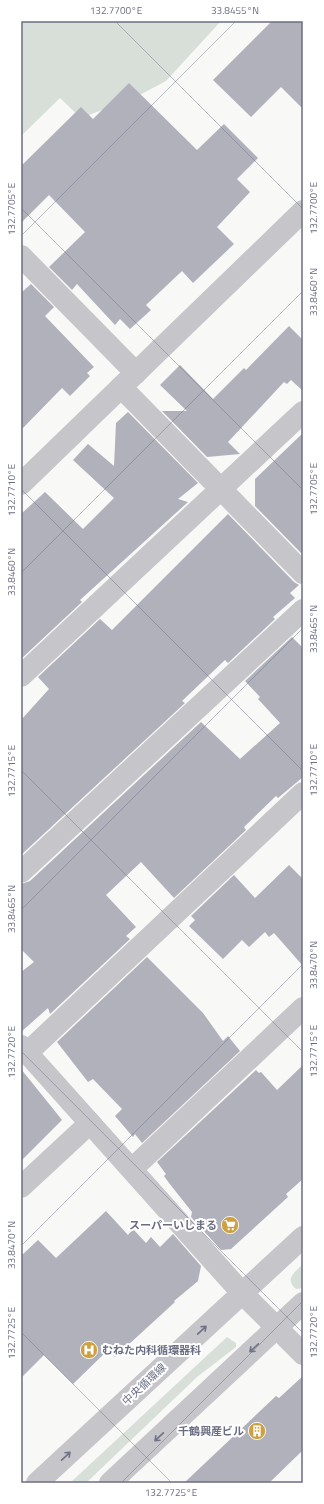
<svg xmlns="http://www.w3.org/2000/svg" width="324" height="1504" font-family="'Titillium Web','Noto Sans JP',sans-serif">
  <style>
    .green { fill: #d8dfd9 }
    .building { fill: #b0b1bb }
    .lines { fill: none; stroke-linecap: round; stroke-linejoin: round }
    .minor { stroke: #c5c5ca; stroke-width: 22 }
    .oneway { stroke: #707287 }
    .ticks { fill: none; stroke: #6b6e83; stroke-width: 1; stroke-opacity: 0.45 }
    .labels { text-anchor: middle; stroke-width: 4; stroke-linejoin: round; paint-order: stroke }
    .poi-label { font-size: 11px; font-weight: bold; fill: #6b6e83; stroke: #fff; text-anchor: end }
    .street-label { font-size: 11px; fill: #6b6e83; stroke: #fff }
    .neatline { fill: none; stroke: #6b6e83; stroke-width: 1.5 }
    .ticks-label { font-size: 10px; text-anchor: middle; fill: #6b6e83 }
  </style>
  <rect width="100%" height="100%" fill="#f8f8f7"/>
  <g class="green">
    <polygon points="21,21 221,21 166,81 134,98 81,118 60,98 21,136"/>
    <path d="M303 1264V1288L296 1289C284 1279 295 1272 303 1264Z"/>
    <polygon points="227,1337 236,1343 236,1347 197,1377 86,1483 70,1483"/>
  </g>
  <g class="building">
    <polygon points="272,21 303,21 303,109 281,87 251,117 213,80"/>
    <polygon points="129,83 197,150 224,124 258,158 237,179 250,192 217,227 234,244 193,283 182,271 146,305 151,310 130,329 120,319 115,325 77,284 72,290 49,267 85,232 49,195 21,223 21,166 81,107 93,119"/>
    <polygon points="31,284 54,307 45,316 94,367 87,373 90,376 70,396 62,388 21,430 21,291 22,292"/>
    <polygon points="289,326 303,340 303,391 291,380 287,384 284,382 228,442 240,454 207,457 162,411 187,411 160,385 180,365 213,399 244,368 246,370"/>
    <polygon points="128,412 198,483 178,499 188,502 80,600 82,602 21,659 21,514 45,492 83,529 114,498 73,460 88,444 114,466 116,423"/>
    <polygon points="303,433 303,555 255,506 255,479"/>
    <polygon points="228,514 294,582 299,585 290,593 295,598 273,617 275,619 228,663 225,660 182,701 185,703 21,855 21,720 49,689 38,677 100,619 112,630"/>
    <polygon points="292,637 303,648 303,777 278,798 276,796 244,827 246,830 174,898 141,862 106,895 136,927 126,936 130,939 50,1014 48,1008 21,1032 21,972 34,962 21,949 21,884 30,881 201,722 240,759 280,723 258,699 260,697 245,681"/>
    <polygon points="289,865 303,879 303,966 274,933 269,937 265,932 249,947 242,940 223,959 189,926 195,920 191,916 234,875 255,898"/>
    <polygon points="147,957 203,1013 223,1041 228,1036 240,1051 142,1143 135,1134 133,1137 115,1116 122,1109 93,1079 88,1082 57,1042"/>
    <polygon points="303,1065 303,1179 286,1194 288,1197 231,1249 221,1250 191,1217 192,1212 169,1183 164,1176 166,1174 157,1162 256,1070 259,1073 261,1072 277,1090"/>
    <polygon points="21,1069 62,1120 21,1161"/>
    <polygon points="106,1211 128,1235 133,1229 146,1243 151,1237 160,1247 173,1234 201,1266 198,1281 174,1301 175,1302 115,1357 108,1350 73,1384 44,1355 21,1378 21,1256 38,1240 56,1258"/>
    <polygon points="303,1376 303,1450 269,1483 184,1483 276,1396 279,1398"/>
  </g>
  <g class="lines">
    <g class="minor">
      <polyline points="21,256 136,373"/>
      <polyline points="121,387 303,573"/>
      <polyline points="21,484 303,211"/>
      <polyline points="21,676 303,412"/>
      <polyline points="21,872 303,610"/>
      <polyline points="21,1046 242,1293 303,1354"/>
      <polyline points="27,1053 303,793"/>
      <polyline points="132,1169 303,1008"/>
      <polyline points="21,1187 90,1123"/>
      <polyline points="37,1483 303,1237"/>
      <polyline points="110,1483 303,1303"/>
    </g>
  </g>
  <defs><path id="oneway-shaft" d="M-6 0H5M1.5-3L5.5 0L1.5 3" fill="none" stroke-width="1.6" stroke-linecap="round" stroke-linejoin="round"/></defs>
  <g class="oneway">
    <use href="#oneway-shaft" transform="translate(202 1330) rotate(-43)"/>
    <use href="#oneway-shaft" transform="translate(254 1348) rotate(137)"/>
    <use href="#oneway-shaft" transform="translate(159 1437) rotate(137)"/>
    <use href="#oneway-shaft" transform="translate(66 1456) rotate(-43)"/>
  </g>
  <path class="ticks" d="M115 21 303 209M21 208 303 490M21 236 236 21M21 489 303 771M21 573 303 291M21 770 303 1052M21 910 303 628M21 1051 303 1333M21 1246 303 964M21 1332 172 1483M121 1483 303 1301"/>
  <defs>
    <symbol id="supermarket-disc" viewBox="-11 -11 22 22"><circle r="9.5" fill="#cea041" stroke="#fff"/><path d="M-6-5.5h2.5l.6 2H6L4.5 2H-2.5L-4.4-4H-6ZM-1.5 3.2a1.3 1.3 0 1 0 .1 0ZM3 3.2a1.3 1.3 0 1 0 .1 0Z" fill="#fff"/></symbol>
    <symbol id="hospital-disc" viewBox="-11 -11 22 22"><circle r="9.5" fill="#cea041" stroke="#fff"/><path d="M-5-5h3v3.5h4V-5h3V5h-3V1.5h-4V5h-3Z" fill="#fff"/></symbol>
    <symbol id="building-disc" viewBox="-11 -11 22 22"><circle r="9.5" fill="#cea041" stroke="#fff"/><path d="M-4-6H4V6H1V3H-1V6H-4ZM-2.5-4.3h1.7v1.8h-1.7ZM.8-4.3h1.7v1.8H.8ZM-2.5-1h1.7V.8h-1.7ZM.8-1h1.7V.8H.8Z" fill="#fff"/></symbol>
  </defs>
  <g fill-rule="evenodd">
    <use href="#supermarket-disc" x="220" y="1215" width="20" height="20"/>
    <use href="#hospital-disc" x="79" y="1340" width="20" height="20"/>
    <use href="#building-disc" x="247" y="1421" width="20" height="20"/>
  </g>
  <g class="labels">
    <g class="poi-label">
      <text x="217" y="1229">スーパーいしまる</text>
      <text x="102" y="1354" text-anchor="start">むねた内科循環器科</text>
      <text x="244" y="1435">千鶴興産ビル</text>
    </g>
    <g class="street-label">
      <text transform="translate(144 1384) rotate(-43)" y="4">中央循環線</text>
    </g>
  </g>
  <rect width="324" height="1504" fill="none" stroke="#ffffff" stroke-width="44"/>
  <rect x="22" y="22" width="280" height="1460" class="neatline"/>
  <g class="ticks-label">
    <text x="116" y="14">132.7700°E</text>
    <text x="235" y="14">33.8455°N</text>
    <text transform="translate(313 208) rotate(-90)" y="4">132.7700°E</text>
    <text transform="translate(11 209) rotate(-90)" y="4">132.7705°E</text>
    <text transform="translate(313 292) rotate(-90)" y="4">33.8460°N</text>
    <text transform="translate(313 489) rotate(-90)" y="4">132.7705°E</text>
    <text transform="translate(11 490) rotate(-90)" y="4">132.7710°E</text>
    <text transform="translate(11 572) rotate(-90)" y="4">33.8460°N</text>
    <text transform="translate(313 629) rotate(-90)" y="4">33.8465°N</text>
    <text transform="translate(313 770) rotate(-90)" y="4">132.7710°E</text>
    <text transform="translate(11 771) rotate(-90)" y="4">132.7715°E</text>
    <text transform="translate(11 909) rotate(-90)" y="4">33.8465°N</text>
    <text transform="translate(313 965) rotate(-90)" y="4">33.8470°N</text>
    <text transform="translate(313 1051) rotate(-90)" y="4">132.7715°E</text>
    <text transform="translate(11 1052) rotate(-90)" y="4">132.7720°E</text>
    <text transform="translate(11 1245) rotate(-90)" y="4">33.8470°N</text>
    <text transform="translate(313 1332) rotate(-90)" y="4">132.7720°E</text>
    <text transform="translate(11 1333) rotate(-90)" y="4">132.7725°E</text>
    <text x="171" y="1496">132.7725°E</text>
  </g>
</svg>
